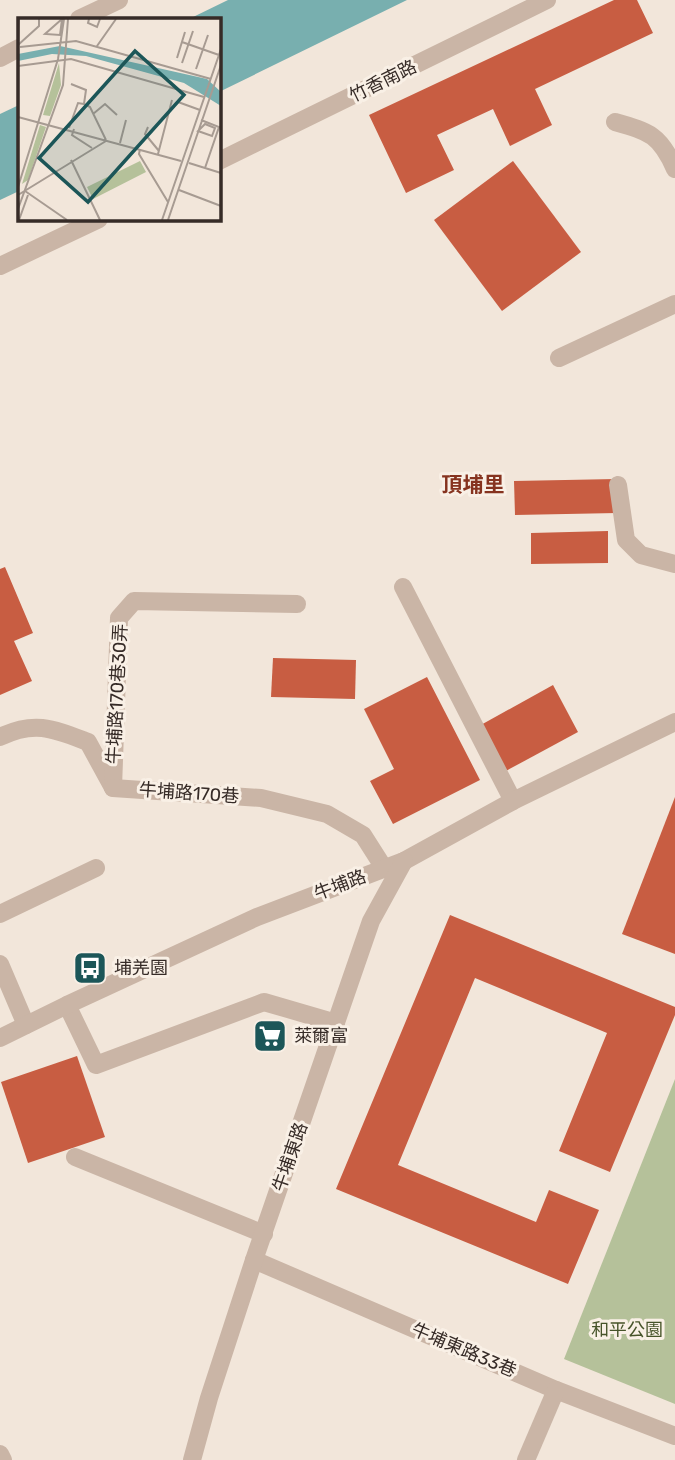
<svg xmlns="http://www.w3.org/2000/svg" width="675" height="1460" font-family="Rubik,'Noto Sans TC',sans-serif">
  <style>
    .green { fill: #b5c19a }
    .water { fill: #78afaf }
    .building { fill: #c85d42 }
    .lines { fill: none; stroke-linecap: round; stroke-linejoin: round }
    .minor { stroke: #cab5a6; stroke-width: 18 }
    .labels { text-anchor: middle; stroke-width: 6; stroke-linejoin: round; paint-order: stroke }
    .street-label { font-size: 18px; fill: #362b27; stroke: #f9f0e6 }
    .poi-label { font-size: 18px; fill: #362b27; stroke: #f9f0e6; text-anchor: start }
    .park-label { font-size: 18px; fill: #47542a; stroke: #f9f0e6 }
    .quarter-label { font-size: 21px; font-weight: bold; fill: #86331f; stroke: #f9f0e6 }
    .inset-road { fill: none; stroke: #a79b92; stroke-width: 2 }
    .view { fill: #1c5658; fill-opacity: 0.15; stroke: #1c5658; stroke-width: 3.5 }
    .inset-edge { fill: none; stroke: #362b27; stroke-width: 3.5 }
  </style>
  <rect width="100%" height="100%" fill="#f2e6da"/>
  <polygon class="green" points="675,1079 675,1404 564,1359"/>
  <g class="water">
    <polygon points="228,0 407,0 219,92 219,19 189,19"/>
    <polygon points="19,105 19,191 0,200 0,114"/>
  </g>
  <g class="building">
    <polygon points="614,0 637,0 653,33 535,89 552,125 510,146 493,109 437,135 454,170 406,193 369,115"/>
    <polygon points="513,161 581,252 502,311 434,220"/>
    <polygon points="616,479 617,513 515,515 514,481"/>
    <polygon points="608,531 608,563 531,564 531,533"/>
    <polygon points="5,567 33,633 14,641 32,681 0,695 0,569"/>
    <polygon points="273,658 356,660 355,699 271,697"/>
    <polygon points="427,677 480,780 393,824 370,781 394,769 364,709"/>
    <polygon points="553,685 578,732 504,772 479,726"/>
    <polygon points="675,797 675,954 622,934"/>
    <polygon points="450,915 675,1007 675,1015 610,1172 559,1151 607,1033 475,978 398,1165 536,1222 549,1190 599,1210 568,1284 336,1189"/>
    <polygon points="77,1056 105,1137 28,1163 1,1082"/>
  </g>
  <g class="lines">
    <g class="minor">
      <polyline points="79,19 119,0"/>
      <polyline points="0,58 19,48"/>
      <path d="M615 122C650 132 660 135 675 169"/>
      <polyline points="219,161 547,0"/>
      <polyline points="0,266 99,219"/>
      <polyline points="559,358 675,304"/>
      <polyline points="618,485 626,540 641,555 675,564"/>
      <polyline points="403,587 513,801"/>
      <path d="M0 737C35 720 54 729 88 742L112 786"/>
      <polyline points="113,788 119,618 134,601 297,604"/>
      <polyline points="113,788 261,798 327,814 363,835 384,868"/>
      <polyline points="0,914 96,868"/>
      <polyline points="0,964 26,1025"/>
      <polyline points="67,1005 96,1065 264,1002 336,1023"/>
      <polyline points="0,1038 67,1005 257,917 404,861 513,801 675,722"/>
      <polyline points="75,1157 264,1234"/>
      <polyline points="254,1260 556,1390 675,1436"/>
      <polyline points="0,1454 3,1460"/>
      <polyline points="192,1460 209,1398 254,1260 371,921 404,861"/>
      <polyline points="526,1460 556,1390"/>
    </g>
  </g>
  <defs>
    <symbol id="bus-square" viewBox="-11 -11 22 22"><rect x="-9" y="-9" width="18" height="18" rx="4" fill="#1c5658" stroke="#f9f0e6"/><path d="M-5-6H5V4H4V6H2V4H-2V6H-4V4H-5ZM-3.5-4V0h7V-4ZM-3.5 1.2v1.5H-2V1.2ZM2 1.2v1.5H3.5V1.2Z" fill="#fff"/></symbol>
    <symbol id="supermarket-square" viewBox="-11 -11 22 22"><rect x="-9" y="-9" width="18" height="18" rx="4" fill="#1c5658" stroke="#f9f0e6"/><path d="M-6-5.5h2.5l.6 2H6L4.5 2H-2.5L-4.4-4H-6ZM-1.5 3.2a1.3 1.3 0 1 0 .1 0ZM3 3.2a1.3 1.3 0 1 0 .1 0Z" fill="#fff"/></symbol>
  </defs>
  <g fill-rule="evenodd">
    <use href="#bus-square" x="71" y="949" width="38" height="38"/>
    <use href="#supermarket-square" x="251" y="1017" width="38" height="38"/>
  </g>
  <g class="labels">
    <g class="street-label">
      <text transform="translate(383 81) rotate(-26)" y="6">竹香南路</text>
      <text transform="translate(117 694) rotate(-87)" y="6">牛埔路170巷30弄</text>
      <text transform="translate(189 793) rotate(4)" y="6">牛埔路170巷</text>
      <text transform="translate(340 885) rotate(-21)" y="6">牛埔路</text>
      <text transform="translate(290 1157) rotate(-71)" y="6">牛埔東路</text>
      <text transform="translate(464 1350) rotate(23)" y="6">牛埔東路33巷</text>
    </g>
    <g class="poi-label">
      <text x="114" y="974">埔羌園</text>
      <text x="294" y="1042">萊爾富</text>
    </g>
    <g class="park-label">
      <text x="627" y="1336">和平公園</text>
    </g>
    <g class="quarter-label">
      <text x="473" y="492">頂埔里</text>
    </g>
  </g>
  <g transform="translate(18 18)">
    <rect width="203" height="203" fill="#f2e6da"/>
    <path d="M41 45 43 67 32 98 25 97ZM22 107 28 109 10 162 4 166ZM122 143 128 154 75 181 69 169Z" fill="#b5c19a"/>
    <path d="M42 28 189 61 203 74V88L166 65 68 38 34 36 0 43V36Z" fill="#78afaf"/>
    <path class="inset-road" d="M44 1 42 17 27 16ZM71 1 70 5 79 9 82 1M164 24 201 37M0 27 21 8V1M79 28 98 1M2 29 58 23 193 61M0 30 1 1M159 40 167 14M164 45 175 13M0 48 53 41 186 79M178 51 190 17M160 84 182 92M66 86 72 89 88 122M75 96 87 86 99 97M0 99 163 143M183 102 201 109 187 150M187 106 197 110 194 118 180 113ZM130 109 127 116 141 133M51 110 60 85 66 86 68 72 53 66M56 111 54 117 74 130M102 125 108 102M122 131 121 136 150 184M140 136 154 82M53 142 82 202M171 145 203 155M0 169 40 41 46 1M161 172 203 188M7 173 49 202M0 177 88 123M0 191 45 67 50 1M1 202 10 177M144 202 203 31M150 202 203 47"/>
    <path class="view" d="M117 33 166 77 70 184 21 140Z"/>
    <rect width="203" height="203" class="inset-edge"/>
  </g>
</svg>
